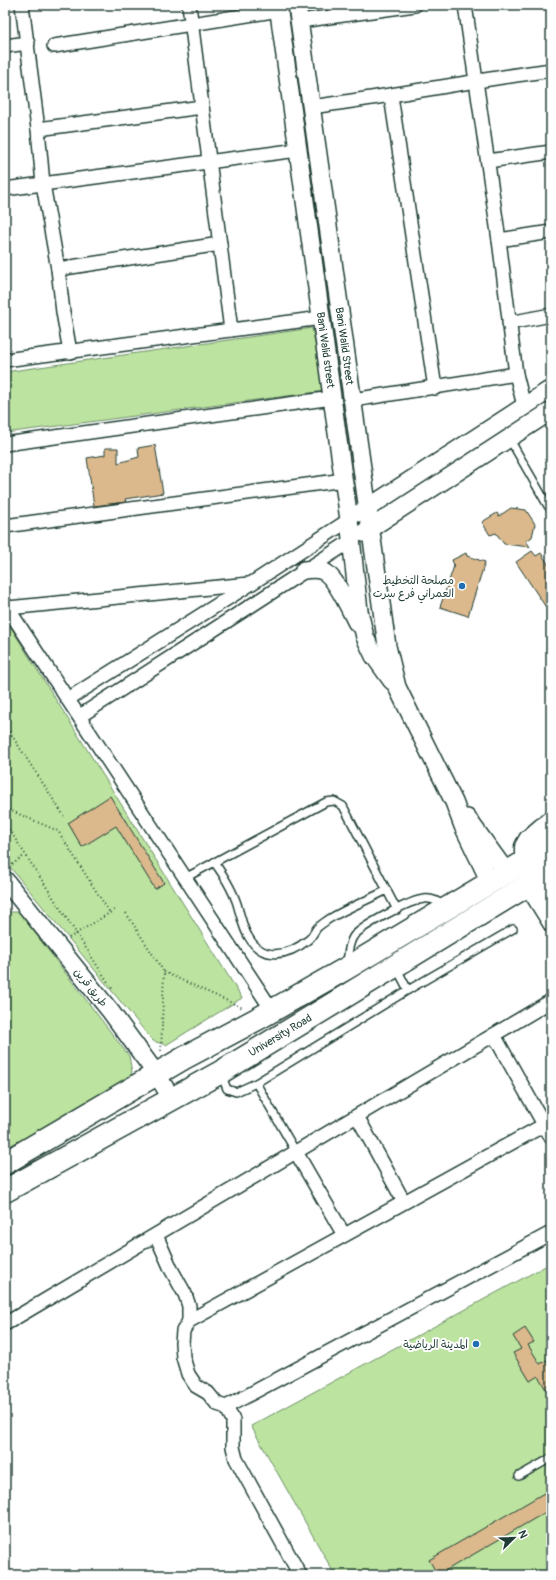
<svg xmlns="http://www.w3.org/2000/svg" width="556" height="1580" font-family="Pangolin,'Playpen Sans Arabic',sans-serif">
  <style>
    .green { fill: #bce39f; stroke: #6e906a }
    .building { fill: #dbb98d; stroke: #1f3d34 }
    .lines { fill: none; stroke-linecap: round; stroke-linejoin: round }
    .service-casing { stroke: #1f3d34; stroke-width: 10 }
    .minor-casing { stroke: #1f3d34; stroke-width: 16 }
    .tertiary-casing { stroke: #1f3d34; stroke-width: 20 }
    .trunk-casing { stroke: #1f3d34; stroke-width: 25 }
    .path { stroke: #1f3d34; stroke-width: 2; stroke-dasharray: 1 3; stroke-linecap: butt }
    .service { stroke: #fff; stroke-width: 7 }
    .minor { stroke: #fff; stroke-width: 13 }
    .tertiary { stroke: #fff; stroke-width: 17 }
    .trunk { stroke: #fff; stroke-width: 22 }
    .poi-dot { fill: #1f6fb2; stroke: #fff; stroke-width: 1.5 }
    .labels { text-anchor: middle; stroke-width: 4; stroke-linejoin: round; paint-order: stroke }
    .street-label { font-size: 11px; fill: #1f3d34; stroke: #fff }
    .poi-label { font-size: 11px; fill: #1f3d34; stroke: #fff; text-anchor: end }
  </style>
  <rect width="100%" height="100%" fill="#fff"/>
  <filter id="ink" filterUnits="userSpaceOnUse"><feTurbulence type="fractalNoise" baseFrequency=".025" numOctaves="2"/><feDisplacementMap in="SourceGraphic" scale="8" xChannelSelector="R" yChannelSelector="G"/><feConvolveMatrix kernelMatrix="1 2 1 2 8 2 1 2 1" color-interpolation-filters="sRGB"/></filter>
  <g filter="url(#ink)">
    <g class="green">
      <polygon points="312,328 325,391 5,433 5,372"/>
      <polygon points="5,618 242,998 166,1045 153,1041 5,861"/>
      <polygon points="5,912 19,912 129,1056 132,1072 127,1087 5,1158"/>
      <polygon points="551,1263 551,1575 335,1575 251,1426"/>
    </g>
    <g class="building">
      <polygon points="155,445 163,493 125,499 126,502 94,506 87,458 105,455 105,448 118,448 118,463 139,457 138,448"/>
      <polygon points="511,508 526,510 535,524 532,537 526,541 530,547 504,544 496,533 490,535 482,522 497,513 499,516"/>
      <polygon points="532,551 536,556 541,553 551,569 551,615 516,562"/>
      <polygon points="466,553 467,556 485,562 468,616 440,607 454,566 452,560"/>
      <polygon points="110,796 164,883 155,889 116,826 82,847 68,823"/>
      <polygon points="525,1328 534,1342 528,1345 540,1364 547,1360 551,1366 551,1398 538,1376 530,1381 513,1353 521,1349 513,1336"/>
      <polygon points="551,1489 551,1509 438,1575 429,1560"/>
    </g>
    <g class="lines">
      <defs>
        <g id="service">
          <polyline points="509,438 548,506"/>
          <path d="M214 862C225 877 235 893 239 911 242 920 243 928 248 936 262 962 288 956 308 940 312 937 314 932 317 928 320 925 325 922 329 919 347 908 368 900 387 890"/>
          <polyline points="185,878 326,802 334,801 343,806 397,910"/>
          <path d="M347 964C348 955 348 945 353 937 361 926 411 900 424 899 432 898 438 901 444 906"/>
          <polyline points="396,967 408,990"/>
          <polyline points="221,1074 227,1089 236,1092 256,1083 408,990 513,929"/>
          <polyline points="256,1083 296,1152"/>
          <polyline points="519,1476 551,1458"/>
        </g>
        <g id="minor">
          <polyline points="22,5 38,129 43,184 58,269 63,312 70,352"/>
          <polyline points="189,5 231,330"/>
          <polyline points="465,5 499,240 516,374 524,406"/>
          <polyline points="300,21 415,5"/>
          <polyline points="5,46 28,43"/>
          <polyline points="54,46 279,10"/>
          <polyline points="391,96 435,388"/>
          <path d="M311 107C391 96 471 81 551 70"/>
          <polyline points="38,129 202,107"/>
          <polyline points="488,161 551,152"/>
          <polyline points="5,189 298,150"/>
          <polyline points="499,240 551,232"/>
          <polyline points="58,269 220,244"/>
          <polyline points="509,323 551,315"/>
          <polyline points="5,360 321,318"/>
          <polyline points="353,400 516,374"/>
          <polyline points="5,444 332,398"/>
          <polyline points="5,526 344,480"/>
          <polyline points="5,604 272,1010"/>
          <polyline points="8,608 249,584"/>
          <polyline points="68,699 252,583 349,520"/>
          <polyline points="80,716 351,541"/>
          <polyline points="528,889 551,926"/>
          <polyline points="494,1035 551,1137"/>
          <polyline points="357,1116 404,1202"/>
          <polyline points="296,1152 344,1235"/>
          <polyline points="156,1235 171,1269 185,1294 189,1306 189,1321 183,1331 182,1343 183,1357 188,1374 196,1386 208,1393 217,1404 226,1407 551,1233"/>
          <polyline points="189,1321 544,1125"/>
          <polyline points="5,1324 551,1001"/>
          <polyline points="226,1407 233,1420 233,1447 236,1459 300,1575"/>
        </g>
        <g id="tertiary">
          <polyline points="278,5 349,520 359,611 365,637 374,656 392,681"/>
          <polyline points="297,5 387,646 397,687 454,802 463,826 490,882"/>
          <polyline points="360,513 551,389"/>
          <polyline points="363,533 551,411"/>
          <path d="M304 570C311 569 316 568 323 571 336 577 350 610 357 623"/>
          <polyline points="467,818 507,873"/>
          <polyline points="5,880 111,1012 157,1075 172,1099"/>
        </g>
        <g id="trunk">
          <polyline points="526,861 526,847 530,840 551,822"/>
          <path d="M530 883C535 891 542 894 551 895"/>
          <polyline points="5,1163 184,1058 261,1017 347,968 551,846"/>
          <polyline points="5,1191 221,1072 551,871"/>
        </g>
      </defs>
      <use href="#service" class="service-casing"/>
      <use href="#minor" class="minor-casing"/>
      <use href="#tertiary" class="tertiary-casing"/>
      <use href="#trunk" class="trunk-casing"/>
      <g class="path">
        <polyline points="5,725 64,816"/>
        <polyline points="5,808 58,831 110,913"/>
        <polyline points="5,823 113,990"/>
        <polyline points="9,867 25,855"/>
        <polyline points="126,913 164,972 161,1052"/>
        <polyline points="69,938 116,909"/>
        <polyline points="164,972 243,1008"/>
      </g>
      <use href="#service" class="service"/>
      <use href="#minor" class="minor"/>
      <use href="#tertiary" class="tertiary"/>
      <use href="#trunk" class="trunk"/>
    </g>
  </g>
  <g class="poi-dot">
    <circle cx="462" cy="586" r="4"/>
    <circle cx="476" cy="1344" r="4"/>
  </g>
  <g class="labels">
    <g class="street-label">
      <text transform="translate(345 346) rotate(82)" y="4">Bani Walid Street</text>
      <text transform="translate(326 350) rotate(82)" y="4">Bani Walid street</text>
      <text transform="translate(91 987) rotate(51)" y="4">طريق قرين</text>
      <text transform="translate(280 1035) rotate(-31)" y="4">University Road</text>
    </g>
    <g class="poi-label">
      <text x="454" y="584">مصلحة التخطيط<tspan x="454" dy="13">العمراني فرع سرت</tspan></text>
      <text x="468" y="1348">المدينة الرياضية</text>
    </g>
  </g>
  <rect width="556" height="1580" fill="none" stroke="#fff" stroke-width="20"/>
  <rect x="10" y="10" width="536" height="1560" fill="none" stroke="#1f3d34" stroke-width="1.5" filter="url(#ink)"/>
  <g transform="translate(514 1538) rotate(67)" stroke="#ffffff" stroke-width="3" paint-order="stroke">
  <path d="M0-3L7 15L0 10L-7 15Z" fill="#1f3d34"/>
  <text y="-6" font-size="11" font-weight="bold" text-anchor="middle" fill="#1f3d34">N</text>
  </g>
</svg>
